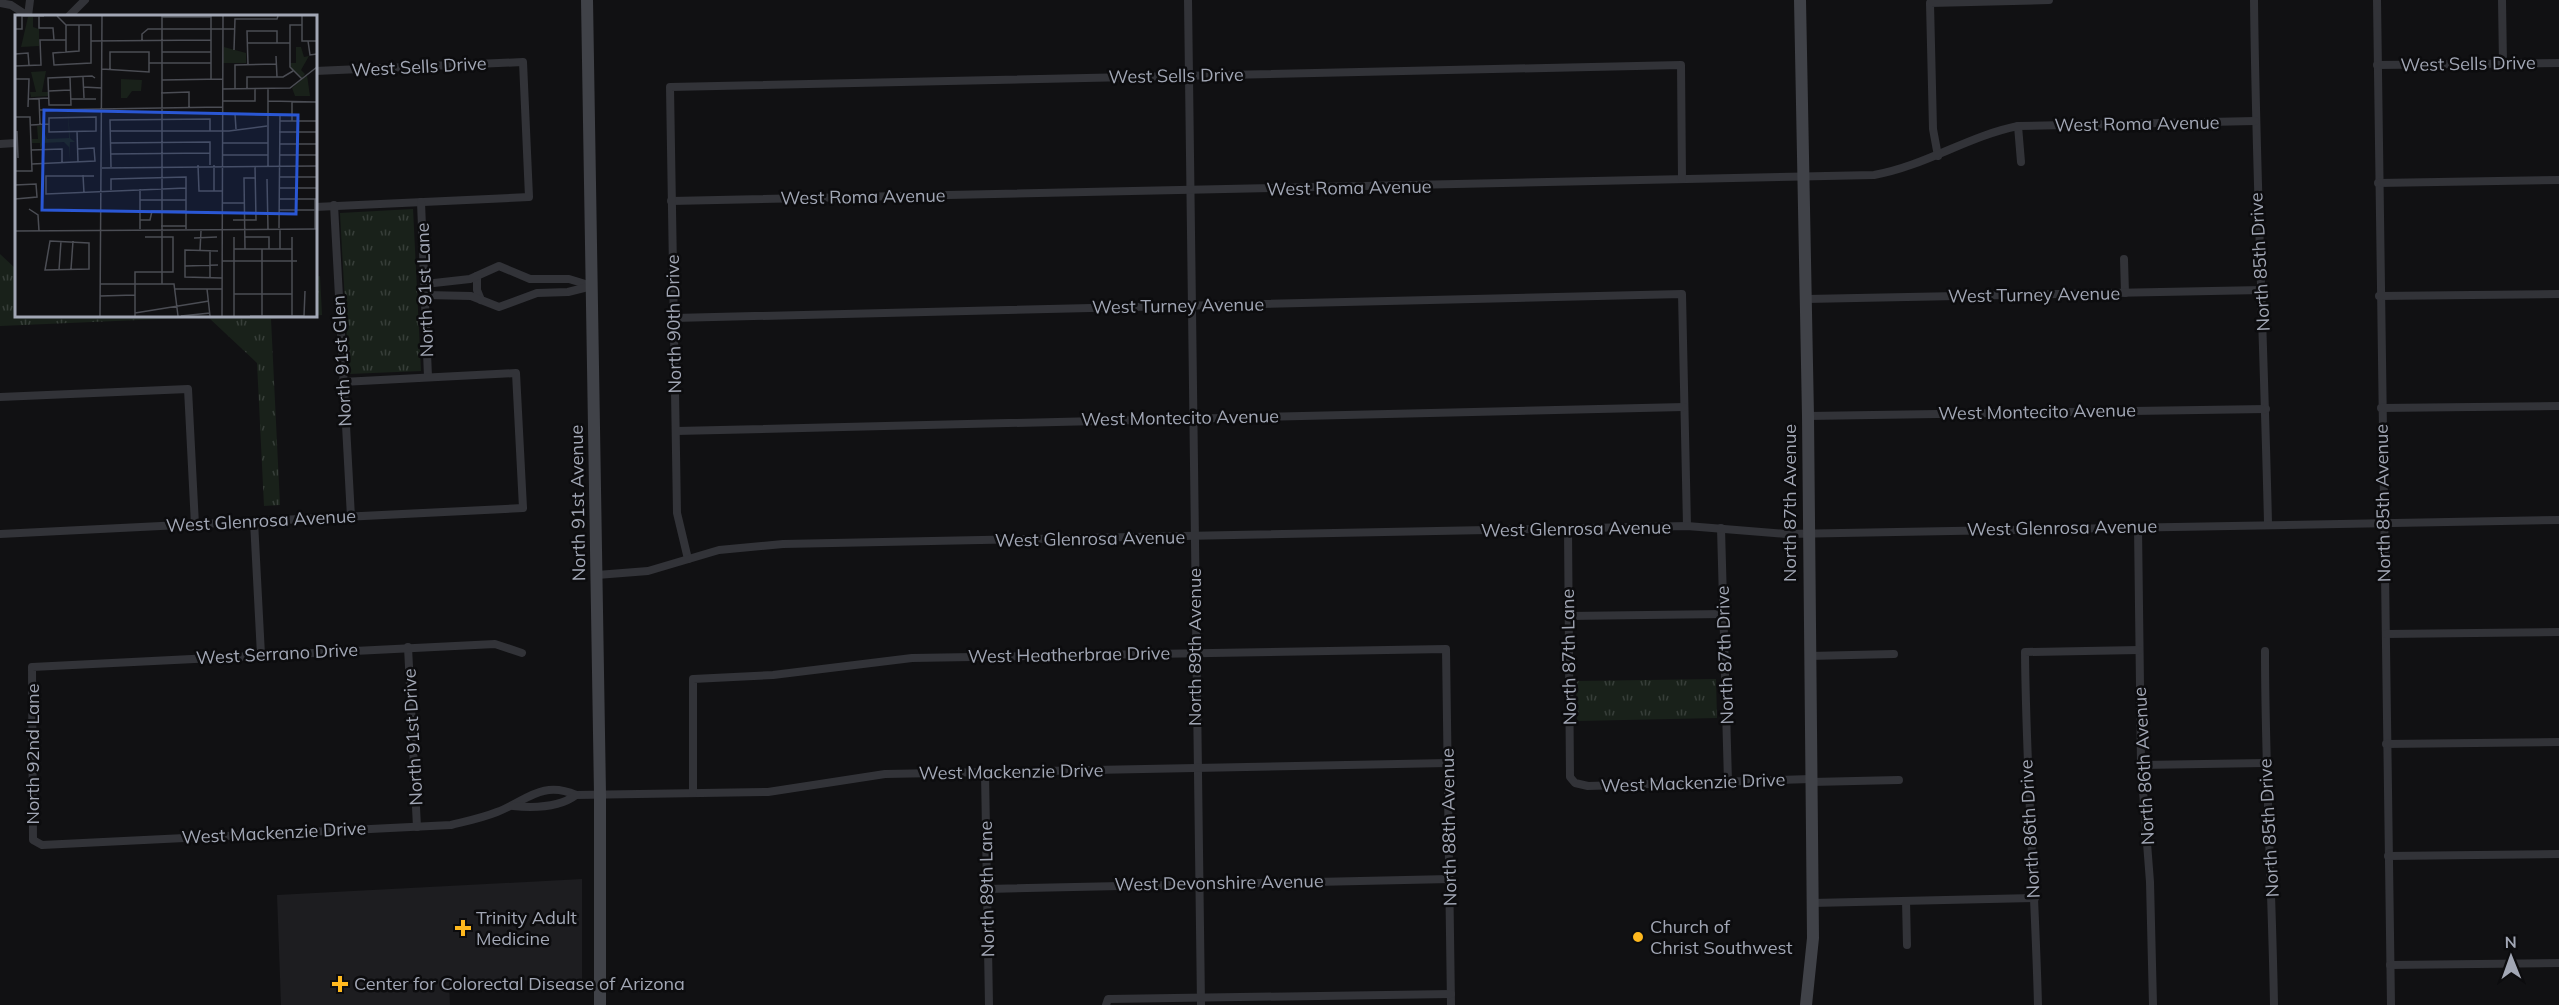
<svg xmlns="http://www.w3.org/2000/svg" width="2559" height="1005" font-family="Mulish,sans-serif">
  <style>
    .built { fill: #1d1d20 }
    .grass { fill: url(#grass-tufts) }
    .lines { fill: none; stroke-linecap: round; stroke-linejoin: round }
    .street { stroke: #323338; stroke-width: 8 }
    .secondary { stroke: #404248; stroke-width: 12 }
    .poi-dot { fill: #feb81e; stroke: #0c0c0e; stroke-width: 2 }
    .labels { text-anchor: middle; stroke-width: 5; stroke-linejoin: round; paint-order: stroke }
    .street-label { font-size: 18px; fill: #a2a7b5; stroke: #0c0c0e }
    .poi-label { font-size: 18px; fill: #a2a7b5; stroke: #0c0c0e; text-anchor: start }
    .inset-road { fill: none; stroke: #4b4d54; stroke-width: 1.5 }
    .view { fill: #2a57d4; fill-opacity: 0.15; stroke: #2a57d4; stroke-width: 3 }
    .inset-edge { fill: none; stroke: #a2a7b5; stroke-width: 3 }
  </style>
  <defs>
    <pattern id="grass-tufts" width="24" height="20" patternUnits="userSpaceOnUse" patternTransform="scale(1.5)"><rect width="24" height="20" fill="#19211a"/><path d="M3 7l-1-3M5 7V3M7 7l1-3M15 17l-1-3M17 17v-4M19 17l1-3" fill="none" stroke="#373e39"/></pattern>
  </defs>
  <rect width="100%" height="100%" fill="#111113"/>
  <polygon class="built" points="582,879 582,983 559,984 536,980 449,983 450,1005 281,1005 277,895"/>
  <g class="grass">
    <polygon points="413,209 421,371 349,374 340,213"/>
    <polygon points="0,254 16,269 16,315 315,315 315,277 320,276 322,315 271,319 280,505 264,506 257,363 208,317 0,326"/>
    <polygon points="1716,679 1717,718 1577,721 1576,681"/>
  </g>
  <g class="lines">
    <g class="street">
      <polyline points="1188,0 1201,1005"/>
      <path d="M2254 0C2256 175 2264 349 2268 523"/>
      <polyline points="2377,0 2391,1005"/>
      <polyline points="2502,0 2503,64"/>
      <polyline points="0,3 11,5 28,16"/>
      <polyline points="28,16 30,0"/>
      <polyline points="69,16 85,0"/>
      <polyline points="2377,65 2559,63"/>
      <polyline points="315,71 523,62 529,197 315,207"/>
      <polyline points="2018,126 2021,162"/>
      <polyline points="0,144 16,143"/>
      <polyline points="1938,156 1933,129 1930,3 2049,0"/>
      <polyline points="2378,183 2559,180"/>
      <path d="M671 201 1874 175C1925 166 1968 136 2018 126L2255 121"/>
      <polyline points="421,202 428,377"/>
      <polyline points="334,205 351,517"/>
      <polyline points="2124,259 2125,293"/>
      <polyline points="477,276 477,290 481,300"/>
      <polyline points="425,284 470,279 499,266 530,279 569,279 592,286"/>
      <polyline points="425,295 471,296 499,307 537,293 568,292 592,286"/>
      <polyline points="2379,296 2559,294"/>
      <polyline points="1806,299 2263,290"/>
      <polyline points="674,318 1682,294 1687,526"/>
      <polyline points="0,397 188,389 195,525"/>
      <polyline points="2381,408 2559,406"/>
      <polyline points="1808,416 2266,409"/>
      <polyline points="676,431 1684,407"/>
      <polyline points="254,521 261,655"/>
      <polyline points="2138,527 2141,765 2150,882 2153,1005"/>
      <polyline points="1721,528 1728,782"/>
      <polyline points="1568,529 1570,777 1575,783 1588,786 1811,779"/>
      <polyline points="0,534 523,508 516,373 342,382"/>
      <polyline points="688,559 677,513 670,87 1681,65 1682,179"/>
      <polyline points="597,575 648,571 719,550 783,544 1687,526 1786,534 2559,520"/>
      <polyline points="1568,616 1724,614"/>
      <polyline points="2386,634 2559,632"/>
      <polyline points="408,647 417,827"/>
      <path d="M2265 651C2265 769 2272 887 2274 1005"/>
      <path d="M522 653 495 644 32 667 33 840 42 845 451 825C467 821 482 818 497 812 526 801 542 780 576 795L768 792 885 774 1448 763"/>
      <polyline points="1809,656 1894,654"/>
      <polyline points="2386,744 2559,742"/>
      <polyline points="2141,765 2265,763"/>
      <polyline points="985,773 989,1005"/>
      <polyline points="1811,782 1899,780"/>
      <polyline points="693,793 693,679 773,675 912,658 1446,649 1451,1005"/>
      <path d="M513 806C534 808 559 808 576 795"/>
      <polyline points="2388,856 2559,854"/>
      <polyline points="987,889 1450,879"/>
      <polyline points="1906,901 1907,945"/>
      <polyline points="1812,903 2035,898"/>
      <polyline points="2390,965 2559,963"/>
      <polyline points="1106,1005 1108,999 1451,994"/>
      <path d="M2038 1005C2035 887 2026 770 2025 652L2139 650"/>
    </g>
    <g class="secondary">
      <polyline points="587,0 600,794 600,1005"/>
      <polyline points="1800,0 1808,416 1813,938 1806,1005"/>
    </g>
  </g>
  <g class="poi-dot">
    <path d="M460 919h6v6h6v6h-6v6h-6v-6h-6v-6h6z"/>
    <circle cx="1638" cy="937" r="6"/>
    <path d="M337 975h6v6h6v6h-6v6h-6v-6h-6v-6h6z"/>
  </g>
  <g class="labels">
    <g class="street-label">
      <text transform="translate(2468 64) rotate(-1)" y="6">West Sells Drive</text>
      <text transform="translate(419 67) rotate(-3)" y="6">West Sells Drive</text>
      <text transform="translate(1176 76) rotate(-1)" y="6">West Sells Drive</text>
      <text transform="translate(2137 124) rotate(-1)" y="6">West Roma Avenue</text>
      <text transform="translate(1349 188) rotate(-1)" y="6">West Roma Avenue</text>
      <text transform="translate(863 197) rotate(-1)" y="6">West Roma Avenue</text>
      <text transform="translate(2260 262) rotate(-93)" y="6">North 85th Drive</text>
      <text transform="translate(425 290) rotate(-92)" y="6">North 91st Lane</text>
      <text transform="translate(2034 295) rotate(-1)" y="6">West Turney Avenue</text>
      <text transform="translate(1178 306) rotate(-1)" y="6">West Turney Avenue</text>
      <text transform="translate(674 324) rotate(-91)" y="6">North 90th Drive</text>
      <text transform="translate(342 361) rotate(-93)" y="6">North 91st Glen</text>
      <text transform="translate(2037 412) rotate(-1)" y="6">West Montecito Avenue</text>
      <text transform="translate(1180 418) rotate(-1)" y="6">West Montecito Avenue</text>
      <text transform="translate(578 503) rotate(-91)" y="6">North 91st Avenue</text>
      <text transform="translate(1790 503) rotate(-90)" y="6">North 87th Avenue</text>
      <text transform="translate(2383 503) rotate(-91)" y="6">North 85th Avenue</text>
      <text transform="translate(261 521) rotate(-3)" y="6">West Glenrosa Avenue</text>
      <text transform="translate(2062 528) rotate(-1)" y="6">West Glenrosa Avenue</text>
      <text transform="translate(1576 529) rotate(-1)" y="6">West Glenrosa Avenue</text>
      <text transform="translate(1090 539) rotate(-1)" y="6">West Glenrosa Avenue</text>
      <text transform="translate(1195 647) rotate(-90)" y="6">North 89th Avenue</text>
      <text transform="translate(277 654) rotate(-3)" y="6">West Serrano Drive</text>
      <text transform="translate(1069 655) rotate(-1)" y="6">West Heatherbrae Drive</text>
      <text transform="translate(1725 655) rotate(-92)" y="6">North 87th Drive</text>
      <text transform="translate(1569 657) rotate(-91)" y="6">North 87th Lane</text>
      <text transform="translate(413 737) rotate(-93)" y="6">North 91st Drive</text>
      <text transform="translate(33 754) rotate(-90)" y="6">North 92nd Lane</text>
      <text transform="translate(2144 766) rotate(-93)" y="6">North 86th Avenue</text>
      <text transform="translate(1011 772) rotate(-1)" y="6">West Mackenzie Drive</text>
      <text transform="translate(1693 783) rotate(-2)" y="6">West Mackenzie Drive</text>
      <text transform="translate(1449 827) rotate(-91)" y="6">North 88th Avenue</text>
      <text transform="translate(2269 828) rotate(-93)" y="6">North 85th Drive</text>
      <text transform="translate(2030 829) rotate(-93)" y="6">North 86th Drive</text>
      <text transform="translate(274 833) rotate(-3)" y="6">West Mackenzie Drive</text>
      <text transform="translate(1219 883) rotate(-1)" y="6">West Devonshire Avenue</text>
      <text transform="translate(987 889) rotate(-91)" y="6">North 89th Lane</text>
    </g>
    <g class="poi-label">
      <text x="476" y="924">Trinity Adult<tspan x="476" dy="21">Medicine</tspan></text>
      <text x="1650" y="933">Church of<tspan x="1650" dy="21">Christ Southwest</tspan></text>
      <text x="354" y="990">Center for Colorectal Disease of Arizona</text>
    </g>
  </g>
  <g transform="translate(15 15)">
    <rect width="302" height="302" fill="#111113"/>
    <path d="M13 2H18V12L24 14V31L6 32ZM209 32 231 38V48H208ZM281 32H286L289 42 294 41 286 55 290 59 287 63 276 54 275 48H281ZM31 56 27 77H33V81L16 82 15 77H21L16 57ZM292 60 295 81H280L277 73ZM106 64 127 65 126 76H117L112 83H106ZM53 96 55 123 60 127H55L54 146V132L49 127 28 128 25 134V128H17V124H23L22 111H27L32 124 54 123Z" fill="#19211a"/>
    <path class="inset-road" d="M7 1H29M24 1V13H38L39 25M42 1 51 10V37M287 1V26H302M147 2H196M51 10H76V48L39 50 38 38 64 36V10M287 10H275V52L287 64M0 14H7V1M76 26 196 25M127 26V19L133 14H220M293 26 295 40 302 39M232 28H275M219 35 220 4H262L263 1M147 37H196M0 39 13 38 14 50M261 41 262 62M134 48H196M233 50 232 16H262V28M0 51 26 50 25 25H51M87 54 134 57V37H95V54M55 62 56 90H34L33 63 77 61 80 63M68 62 69 83M0 64H14L13 92M196 64V1M147 65 208 64M68 72 87 73M207 74 275 73 302 52M220 74V50L262 49M232 74V62H268L278 56M253 74V151M34 76 55 75M146 78 174 77V93M24 83 25 109M14 84 34 83M56 84H81M207 86H240V74M253 86 302 87M277 87V106M0 91V64M24 95 207 92M0 102H15L17 156H0M81 102V116L34 117V103ZM265 106H302M16 110 34 109M221 114 220 99H252M2 116 3 143M62 116 63 147M95 116H214L252 111M264 117H302M95 128 195 127V150M207 128H253M264 129H302M16 135 47 134V147M95 139 195 138M207 140H253M264 140H302M17 149 80 146 79 133 62 134M183 150 184 176H207M199 150V176M96 152 95 105 195 104V116M87 153 302 151M68 160 69 178M79 161H31V179L171 173M264 162H302M252 164 253 214M0 170 21 169 22 182 0 184M264 173H302M96 175V164L171 162V214M264 184H302M125 185H171M207 188H229M14 194 23 200 24 216M264 195H300M125 205H135L137 196H171M218 205H241L240 151M146 211H171M264 213 265 99M125 214V174M300 214V184M265 215V234M0 216 302 214M230 222H254V234M277 222V301M179 223 202 222M35 226 74 228V254L30 255ZM219 234H277M230 234 229 163H240M247 234V301M185 235 186 216M203 236 170 235V262L207 263M207 246H282M170 251 203 250M56 254 58 226M44 255 46 226M195 263V235M85 269H159L163 301M147 269V1M159 274H207M192 274 195 301M219 279H277M85 281 120 280M120 298 194 286M85 301 87 1M120 301V257H158V222H130M166 301 195 298M207 301 208 1M219 301V222M235 301H289M289 301 290 276"/>
    <path class="view" d="M29 95 283 100 281 199 27 195Z"/>
    <rect width="302" height="302" class="inset-edge"/>
  </g>
  <g transform="translate(2511 957) rotate(359)" stroke="#0c0c0e" stroke-width="4.5" paint-order="stroke">
  <path d="M0-4.5L10 22L0 15L-10 22Z" fill="#a2a7b5"/>
  <text y="-9" font-size="16" font-weight="bold" text-anchor="middle" fill="#a2a7b5">N</text>
  </g>
</svg>
